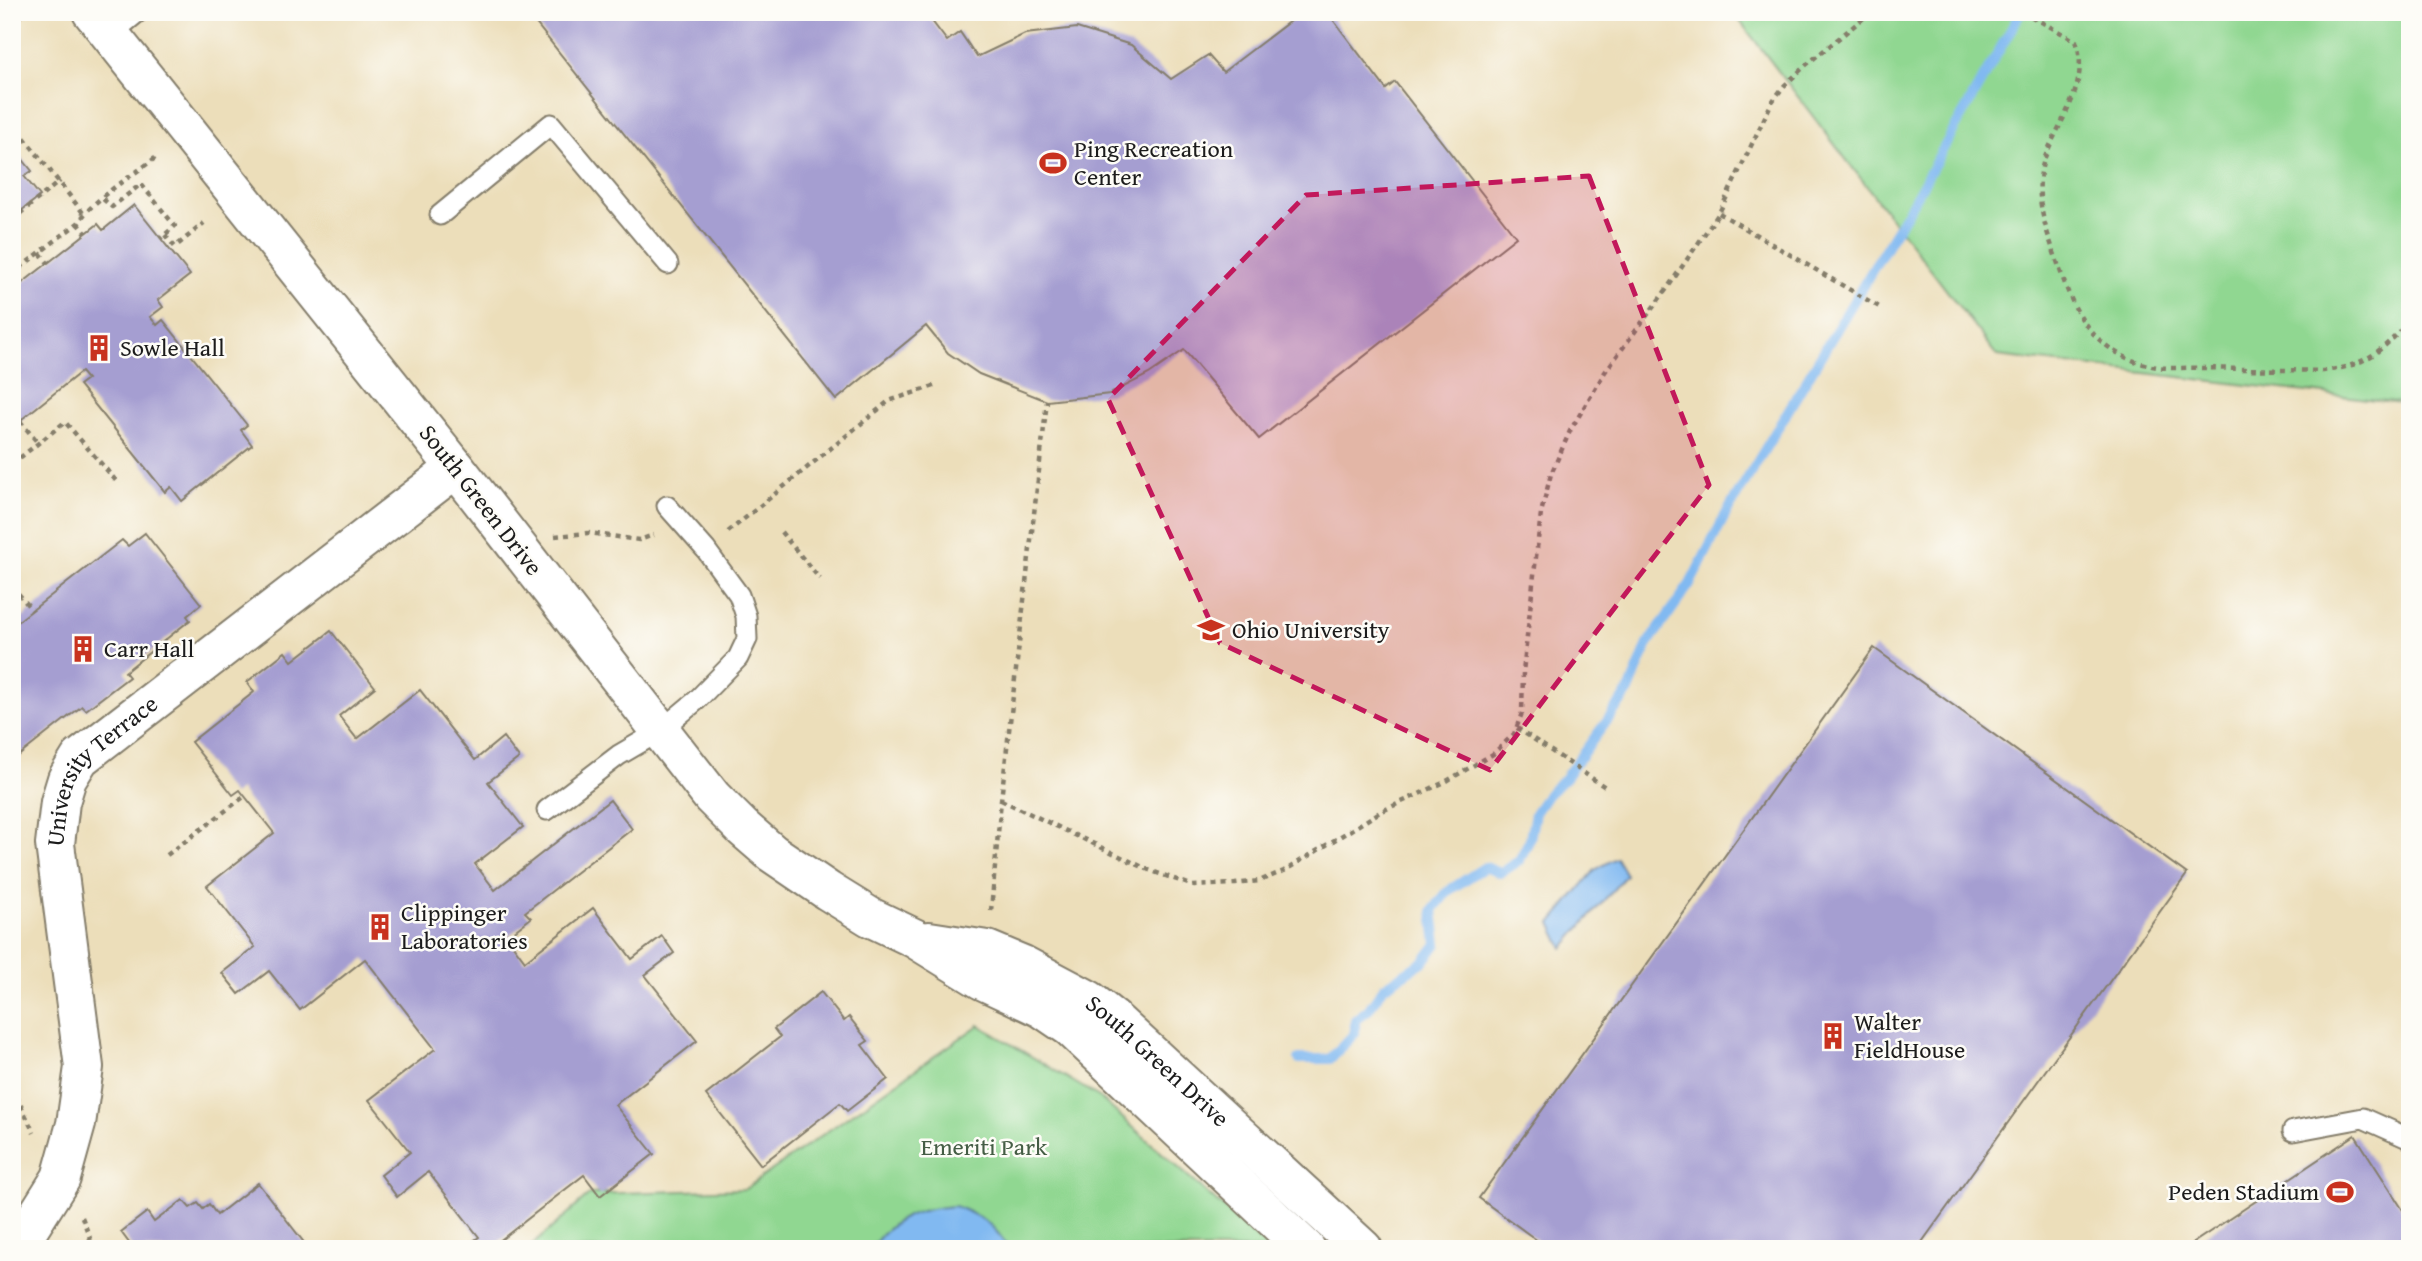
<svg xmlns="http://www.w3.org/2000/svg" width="2422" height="1261" font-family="'Gentium Book Plus',serif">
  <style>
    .green { fill: #90d791; stroke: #567a56; stroke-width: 2 }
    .water { fill: #81b9f1; stroke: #4e6a86; stroke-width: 2 }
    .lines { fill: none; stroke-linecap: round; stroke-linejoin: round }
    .stream { stroke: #81b9f1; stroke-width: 10 }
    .building { fill: #a59ed1 }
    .service-casing { stroke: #847d6b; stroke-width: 23 }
    .minor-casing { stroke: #847d6b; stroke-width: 42 }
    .tertiary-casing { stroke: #847d6b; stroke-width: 42 }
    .path { stroke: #847d6b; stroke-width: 4.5; stroke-dasharray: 5 5; stroke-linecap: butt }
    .service { stroke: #fff; stroke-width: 19 }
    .minor { stroke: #fff; stroke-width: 38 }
    .tertiary { stroke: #fff; stroke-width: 38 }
    .marked { fill: #c2185b; fill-opacity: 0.2; stroke: #c2185b; stroke-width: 5; stroke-dasharray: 14 9; stroke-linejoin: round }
    .labels { text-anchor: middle; stroke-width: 5; stroke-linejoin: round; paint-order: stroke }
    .poi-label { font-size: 24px; fill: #1c1c1c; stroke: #fdfcf7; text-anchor: start }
    .street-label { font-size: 24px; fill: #1c1c1c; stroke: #fdfcf7 }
    .park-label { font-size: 24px; fill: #455d45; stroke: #fdfcf7 }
  </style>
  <rect width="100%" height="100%" fill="#fdfcf7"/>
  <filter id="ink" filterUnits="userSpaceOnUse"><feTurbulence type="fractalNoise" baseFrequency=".0143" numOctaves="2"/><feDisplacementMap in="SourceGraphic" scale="14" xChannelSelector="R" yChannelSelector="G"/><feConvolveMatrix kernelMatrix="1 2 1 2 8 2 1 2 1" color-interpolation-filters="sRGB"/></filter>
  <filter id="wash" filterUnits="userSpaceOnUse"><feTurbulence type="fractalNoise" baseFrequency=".00686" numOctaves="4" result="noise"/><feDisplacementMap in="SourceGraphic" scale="28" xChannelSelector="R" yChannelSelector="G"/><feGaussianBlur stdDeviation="1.57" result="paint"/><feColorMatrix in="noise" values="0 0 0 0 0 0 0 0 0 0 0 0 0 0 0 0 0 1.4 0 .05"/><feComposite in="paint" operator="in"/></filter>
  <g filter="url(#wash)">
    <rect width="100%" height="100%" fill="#ecdeba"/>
    <g class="green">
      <polygon points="1733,12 2410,12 2410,404 1997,356"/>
      <polygon points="979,1025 1099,1097 1270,1249 528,1249 590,1194 745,1189"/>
    </g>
    <g class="water">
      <polygon points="1616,858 1626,875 1563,948 1551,923 1595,870"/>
      <path d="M955 1206C986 1219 991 1222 1010 1249H871C892 1216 918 1209 955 1206Z"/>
    </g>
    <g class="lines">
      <polyline class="stream" points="1299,1059 1330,1059 1355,1033 1355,1020 1368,1010 1384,987 1424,961 1437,944 1433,910 1448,891 1485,867 1500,873 1519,861 1530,839 1535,813 1548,794 1564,779 1629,691 1648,644 1690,584 1726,514 1906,214 2021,12"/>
    </g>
    <g id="blocks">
      <g class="building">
        <polygon points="527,12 925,12 947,41 960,32 977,57 1025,34 1077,28 1131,45 1171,79 1208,55 1223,72 1302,12 1327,12 1386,89 1395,82 1516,237 1259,439 1184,350 1149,374 1110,394 1047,401 979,374 948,353 926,326 836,400"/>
        <polygon points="12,146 32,171 24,176 40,196 12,218"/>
        <polygon points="134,205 190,275 158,300 163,307 150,317 157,325 163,320 247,425 241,430 252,445 182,501 171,487 165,492 79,385 87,379 81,372 12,427 12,291 98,224 103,230"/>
        <polygon points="145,533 201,604 187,616 190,620 125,672 129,677 86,710 82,706 12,761 12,626 122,540 128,546"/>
        <polygon points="331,631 375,687 339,716 357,739 420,690 475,760 503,737 519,758 488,782 523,827 475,864 495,890 610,800 632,829 525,912 531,918 507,937 525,961 593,908 632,959 662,936 674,953 645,975 697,1041 615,1105 654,1154 600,1196 584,1175 489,1249 462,1249 479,1237 428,1172 397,1197 381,1175 410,1152 369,1100 435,1049 365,959 300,1010 269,971 239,994 222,973 255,947 207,886 274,833 240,790 233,795 191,742 254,692 247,682 285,652 292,661"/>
        <polygon points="1874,648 2187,874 1917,1249 1549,1249 1479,1198"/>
        <polygon points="821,992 844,1021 849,1017 868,1041 862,1045 888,1079 847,1111 840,1103 761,1165 706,1095 780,1037 774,1029"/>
        <polygon points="2355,1135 2410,1221 2410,1249 2184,1249"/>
        <polygon points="258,1183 309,1249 130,1249 132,1247 121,1232 147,1212 154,1222 183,1200 190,1208 198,1203 203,1209 209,1204 217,1215"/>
      </g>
    </g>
  </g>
  <g filter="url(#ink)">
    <use href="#blocks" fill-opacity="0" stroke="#847d6b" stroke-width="2"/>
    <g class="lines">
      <defs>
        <g id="service">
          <polyline points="110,35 138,12"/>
          <polyline points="440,215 551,124 668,264"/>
          <polyline points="547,810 619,755 660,731 697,700 738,658 747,639 746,616 739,595 706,550 667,506"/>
          <polyline points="2293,1131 2363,1118 2410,1139"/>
        </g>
        <polyline id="minor" points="92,12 456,468"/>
        <g id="tertiary">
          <path id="s1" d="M929 941 987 950 1023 965 1089 1000 1114 1020 1363 1249"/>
          <path id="s2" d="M13 1249 20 1243 61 1178 76 1124 84 1067 55 844 60 802 67 779 80 758 456 468 712 797 743 828 772 853 828 891 870 917 914 938 982 980 1042 1008 1070 1027 1306 1249"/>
        </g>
      </defs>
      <use href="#service" class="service-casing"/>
      <use href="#minor" class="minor-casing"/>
      <use href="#tertiary" class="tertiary-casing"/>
      <g class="path">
        <path d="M2023 12 2076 41C2091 85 2058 121 2044 160 2033 194 2045 227 2056 258 2066 288 2076 320 2101 341 2114 353 2131 361 2148 365 2164 370 2184 367 2201 368 2241 369 2282 370 2323 371 2366 366 2380 352 2410 321"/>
        <polyline points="12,23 25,12"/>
        <polyline points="12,122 84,214"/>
        <polyline points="103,199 112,207 141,184 175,226 161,238"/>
        <polyline points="1719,213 1881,308"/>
        <polyline points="12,220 60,181"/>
        <polyline points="78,223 86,233"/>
        <polyline points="165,235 175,247 204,223"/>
        <polyline points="40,253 48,263"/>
        <path d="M12 274 78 223C96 196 130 178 155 158"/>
        <polyline points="20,421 38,443"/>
        <polyline points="12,464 65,422 118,483"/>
        <polyline points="728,532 889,401 937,385"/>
        <polyline points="781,532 820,579"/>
        <polyline points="555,536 589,533 639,540 654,535"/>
        <polyline points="12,586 32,610"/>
        <polyline points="1517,728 1605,787"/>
        <polyline points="1001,800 1149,870 1194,886 1235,884 1259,881 1284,871 1380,812 1445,782 1493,754 1514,734 1522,713 1523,672 1541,513 1551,474 1570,431 1605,372 1666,290 1719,213 1772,102 1784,86 1806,65 1871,12"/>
        <polyline points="167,855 245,796"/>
        <polyline points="991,911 1001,800 1047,401"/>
        <polyline points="12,1087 34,1133"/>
        <polyline points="82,1217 94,1249"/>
        <polyline points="1454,1249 1461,1244 1473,1249"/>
      </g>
      <use href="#service" class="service"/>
      <use href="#minor" class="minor"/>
      <use href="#tertiary" class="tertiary"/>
    </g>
  </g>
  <path class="marked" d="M1589 176 1709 485 1490 770 1220 643 1108 399 1306 195Z"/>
  <defs>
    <symbol id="stadium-bare" viewBox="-9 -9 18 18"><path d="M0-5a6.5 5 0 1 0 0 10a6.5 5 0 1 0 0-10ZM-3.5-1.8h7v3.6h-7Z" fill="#c8321e" stroke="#fdfcf7" stroke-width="2.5" paint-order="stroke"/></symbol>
    <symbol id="building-bare" viewBox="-9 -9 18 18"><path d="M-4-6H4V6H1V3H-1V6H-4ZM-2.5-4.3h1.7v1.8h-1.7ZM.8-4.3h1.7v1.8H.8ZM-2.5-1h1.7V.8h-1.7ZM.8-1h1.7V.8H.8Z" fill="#c8321e" stroke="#fdfcf7" stroke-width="2.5" paint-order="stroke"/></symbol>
    <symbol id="university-bare" viewBox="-9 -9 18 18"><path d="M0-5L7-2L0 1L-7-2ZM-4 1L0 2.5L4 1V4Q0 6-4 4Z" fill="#c8321e" stroke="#fdfcf7" stroke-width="2.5" paint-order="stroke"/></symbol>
  </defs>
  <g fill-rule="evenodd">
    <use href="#stadium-bare" x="1034" y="144" width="38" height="38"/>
    <use href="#building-bare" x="80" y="329" width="38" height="38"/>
    <use href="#university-bare" x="1192" y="611" width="38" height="38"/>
    <use href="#building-bare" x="64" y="630" width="38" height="38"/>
    <use href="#building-bare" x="361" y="908" width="38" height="38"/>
    <use href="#building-bare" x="1814" y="1017" width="38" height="38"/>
    <use href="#stadium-bare" x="2321" y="1173" width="38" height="38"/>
  </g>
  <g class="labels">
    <g class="poi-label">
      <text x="1074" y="157">Ping Recreation<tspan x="1074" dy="28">Center</tspan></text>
      <text x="120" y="356">Sowle Hall</text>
      <text x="1232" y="638">Ohio University</text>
      <text x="104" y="657">Carr Hall</text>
      <text x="401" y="921">Clippinger<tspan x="401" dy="28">Laboratories</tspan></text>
      <text x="1854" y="1030">Walter<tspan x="1854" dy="28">FieldHouse</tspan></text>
      <text x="2319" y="1200" text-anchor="end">Peden Stadium</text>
    </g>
    <g class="street-label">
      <text transform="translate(481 500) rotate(52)" y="8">South Green Drive</text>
      <text dy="8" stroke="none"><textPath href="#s2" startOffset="516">University Terrace</textPath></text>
      <text dy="8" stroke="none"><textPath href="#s1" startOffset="264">South Green Drive</textPath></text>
    </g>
    <g class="park-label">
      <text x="984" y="1155">Emeriti Park</text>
    </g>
  </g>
  <rect width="2422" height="1261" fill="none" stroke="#fdfcf7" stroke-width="42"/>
</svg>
